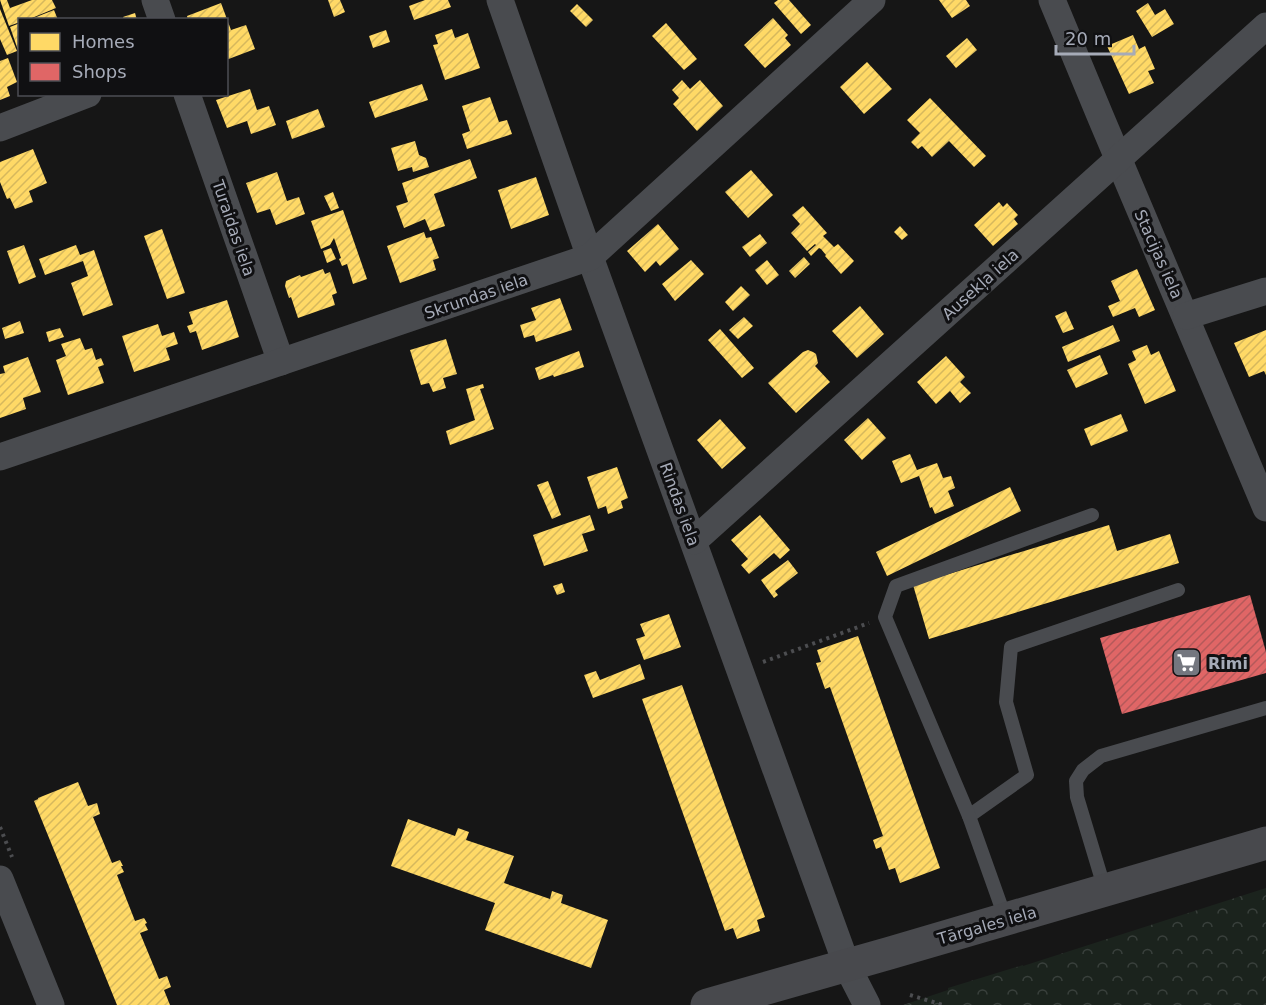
<svg xmlns="http://www.w3.org/2000/svg" width="1266" height="1005" font-family="'DejaVu Sans',sans-serif">
  <style>
    .park { fill: url(#park-crowns) }
    .homes { fill: url(#homes-hatch) }
    .shops { fill: url(#shops-hatch) }
    .lines { fill: none; stroke-linecap: round; stroke-linejoin: round }
    .path { stroke: #4c4d50; stroke-width: 4; stroke-dasharray: 3 4.5; stroke-linecap: butt }
    .lane { stroke: #494b4f; stroke-width: 14 }
    .street { stroke: #494b4f; stroke-width: 27 }
    .secondary { stroke: #48494d; stroke-width: 33 }
    .labels { text-anchor: middle; stroke-width: 6; stroke-linejoin: round; paint-order: stroke }
    .street-label { font-size: 16px; fill: #a6abb8; stroke: #101012 }
    .poi-label { font-size: 16px; font-weight: bold; fill: #a6abb8; stroke: #101012; text-anchor: start }
  </style>
  <defs>
    <pattern id="park-crowns" width="20" height="18" patternUnits="userSpaceOnUse" patternTransform="scale(1.5)"><rect width="20" height="18" fill="#1b231d"/><path d="M2 6a3 3 0 1 1 6 0M12 15a3 3 0 1 1 6 0" fill="none" stroke="#39403c"/></pattern>
    <pattern id="homes-hatch" width="6" height="6" patternUnits="userSpaceOnUse" patternTransform="scale(1.5)"><rect width="6" height="6" fill="#ffd966"/><path d="M-1 1l2-2M0 6l6-6M5 7l2-2" fill="none" stroke="#d6b85d"/></pattern>
    <pattern id="shops-hatch" width="6" height="6" patternUnits="userSpaceOnUse" patternTransform="scale(1.5)"><rect width="6" height="6" fill="#e06666"/><path d="M-1 1l2-2M0 6l6-6M5 7l2-2" fill="none" stroke="#b4595a"/></pattern>
  </defs>
  <rect width="100%" height="100%" fill="#161616"/>
  <polygon class="park" points="1266,888 1266,1005 903,1005 948,990 948,988 1023,965 1023,966"/>
  <g class="homes">
    <polygon points="0,0 7,0 10,8 32,0 52,0 56,8 27,20 20,20 20,22 9,26"/>
    <polygon points="328,0 340,0 345,12 334,17"/>
    <polygon points="425,0 448,0 451,7 414,20 409,6"/>
    <polygon points="778,0 789,0 811,25 801,34 774,3"/>
    <polygon points="939,0 966,0 970,6 952,18"/>
    <polygon points="221,3 231,30 246,25 255,49 226,60 226,20 188,20 187,16"/>
    <polygon points="1148,3 1155,15 1165,9 1174,24 1152,37 1136,11"/>
    <polygon points="577,4 593,20 586,27 570,11"/>
    <polygon points="0,9 17,51 7,55 0,39"/>
    <polygon points="54,10 58,20 31,20 31,19"/>
    <polygon points="135,13 137,20 124,20 123,17"/>
    <polygon points="773,18 788,35 785,38 791,45 765,68 744,45"/>
    <polygon points="20,23 20,53 19,53 10,27"/>
    <polygon points="666,23 697,59 684,70 652,36"/>
    <polygon points="452,29 455,38 468,33 480,68 445,80 433,45 438,44 435,35"/>
    <polygon points="386,30 390,42 373,48 369,36"/>
    <polygon points="1133,35 1139,49 1145,46 1155,69 1148,71 1154,83 1129,94 1107,46"/>
    <polygon points="967,38 977,50 956,68 946,56"/>
    <polygon points="8,58 17,82 7,87 10,96 0,100 0,61"/>
    <polygon points="867,62 892,89 864,114 840,87"/>
    <polygon points="682,80 690,89 700,80 723,106 697,131 673,104 679,98 672,90"/>
    <polygon points="422,84 428,100 375,118 369,102"/>
    <polygon points="250,89 257,110 269,106 276,125 251,134 247,121 227,128 216,100"/>
    <polygon points="490,97 499,122 507,120 512,134 467,149 462,134 470,131 462,106"/>
    <polygon points="930,98 986,156 974,167 949,141 932,157 922,146 918,149 911,142 920,133 907,120"/>
    <polygon points="318,109 325,127 292,139 286,121"/>
    <polygon points="415,141 419,155 426,158 429,167 413,172 412,167 398,171 391,148"/>
    <polygon points="33,149 47,183 29,191 33,202 15,209 10,198 7,199 0,182 0,162"/>
    <polygon points="470,159 477,178 434,194 445,226 430,231 425,219 404,228 396,206 408,202 402,183"/>
    <polygon points="751,170 773,195 748,218 725,192"/>
    <polygon points="277,172 287,201 299,197 305,214 276,225 270,209 257,213 246,183"/>
    <polygon points="536,177 549,215 511,229 498,190"/>
    <polygon points="333,192 339,208 331,211 324,196"/>
    <polygon points="999,202 1003,207 1007,203 1018,215 1014,219 1018,224 993,246 974,225"/>
    <polygon points="803,206 827,233 823,236 834,247 838,244 854,261 841,274 825,256 826,255 821,249 819,248 811,256 808,252 816,245 815,244 807,251 791,233 800,224 792,215"/>
    <polygon points="343,210 367,279 353,284 347,264 342,266 339,259 341,258 334,238 330,245 321,249 311,221"/>
    <polygon points="658,224 679,249 660,266 656,261 645,272 627,251"/>
    <polygon points="900,226 908,235 902,240 894,232"/>
    <polygon points="162,229 185,293 167,299 144,236"/>
    <polygon points="424,232 426,238 431,237 439,258 433,260 436,270 400,283 387,246"/>
    <polygon points="760,234 767,243 750,257 742,247"/>
    <polygon points="24,245 36,277 19,284 7,251"/>
    <polygon points="76,245 80,255 94,250 113,305 83,316 71,283 88,276 83,261 45,275 39,259"/>
    <polygon points="331,248 336,259 327,263 323,251"/>
    <polygon points="804,257 810,264 795,278 789,271"/>
    <polygon points="691,260 704,274 675,301 662,284"/>
    <polygon points="767,260 779,275 767,285 755,270"/>
    <polygon points="323,269 325,274 330,272 337,293 332,295 335,305 298,318 291,297 289,298 285,286 286,281 300,275 301,277"/>
    <polygon points="1137,269 1155,310 1139,317 1135,308 1113,317 1108,306 1120,301 1111,281"/>
    <polygon points="741,286 750,295 733,311 725,302"/>
    <polygon points="560,298 572,330 536,342 534,335 524,338 520,325 536,320 531,308"/>
    <polygon points="227,300 239,337 202,350 196,331 190,333 187,326 193,324 189,312"/>
    <polygon points="860,306 884,334 857,358 832,331"/>
    <polygon points="1066,311 1074,329 1063,333 1055,316"/>
    <polygon points="744,317 753,326 738,339 729,330"/>
    <polygon points="20,321 24,333 5,339 2,328"/>
    <polygon points="158,324 162,336 174,332 178,344 166,348 170,360 134,372 122,336"/>
    <polygon points="1113,325 1120,341 1068,362 1062,347"/>
    <polygon points="60,328 64,337 49,342 46,332"/>
    <polygon points="720,329 754,368 742,378 708,340"/>
    <polygon points="1266,330 1266,375 1264,371 1249,377 1234,343"/>
    <polygon points="80,338 85,350 92,348 96,360 101,358 104,365 98,367 104,383 68,395 56,360 66,356 61,344"/>
    <polygon points="446,339 457,374 443,378 446,388 433,392 429,383 421,385 410,350"/>
    <polygon points="1147,345 1151,355 1159,351 1176,391 1145,404 1128,364 1136,360 1132,351"/>
    <polygon points="808,350 813,352 816,354 818,363 815,366 830,382 796,413 768,383 803,352"/>
    <polygon points="579,351 584,367 554,377 553,375 539,380 535,368"/>
    <polygon points="1100,355 1108,374 1076,388 1067,370"/>
    <polygon points="946,356 965,377 960,382 971,393 960,403 950,391 936,404 917,382"/>
    <polygon points="28,357 41,392 23,398 26,409 0,418 0,374 5,373 3,366"/>
    <polygon points="483,384 484,388 480,389 494,429 450,445 446,431 475,420 466,389"/>
    <polygon points="1121,414 1128,431 1091,446 1084,429"/>
    <polygon points="868,418 886,438 862,460 844,440"/>
    <polygon points="720,419 746,448 722,469 697,440"/>
    <polygon points="910,454 917,470 937,463 943,478 951,476 955,488 948,491 954,506 935,514 932,507 930,508 919,476 901,483 892,461"/>
    <polygon points="617,467 628,498 621,501 623,508 608,514 606,506 598,509 587,477"/>
    <polygon points="548,481 561,515 552,519 537,485"/>
    <polygon points="1010,487 1021,511 887,576 876,552"/>
    <polygon points="590,515 595,530 582,534 588,551 544,566 533,535"/>
    <polygon points="760,515 790,550 780,559 774,553 749,574 741,565 748,559 731,540"/>
    <polygon points="1109,525 1117,551 1170,534 1179,563 929,639 913,585"/>
    <polygon points="788,560 798,573 775,591 778,595 774,598 761,580"/>
    <polygon points="562,583 565,592 557,595 553,586"/>
    <polygon points="669,614 681,647 644,660 636,639 645,636 640,624"/>
    <polygon points="858,636 940,868 900,883 895,868 889,870 881,847 876,849 873,840 883,836 830,687 825,689 816,663 821,662 817,650"/>
    <polygon points="640,664 645,679 593,698 584,675 596,671 600,680"/>
    <polygon points="682,685 765,917 757,920 760,931 737,939 733,928 725,931 642,699"/>
    <polygon points="78,782 88,806 97,803 100,814 93,817 112,863 120,860 123,866 121,866 124,872 117,875 135,921 144,918 147,923 145,924 148,930 140,933 159,979 167,976 171,987 164,990 170,1005 117,1005 34,801 38,799 38,798"/>
    <polygon points="408,819 455,836 458,828 469,832 466,840 514,856 504,883 550,899 552,891 563,895 561,903 608,920 591,968 485,930 495,903 391,866"/>
  </g>
  <polygon class="shops" points="1250,595 1266,652 1266,673 1122,714 1100,638"/>
  <g class="lines">
    <g class="path">
      <polyline points="763,662 869,623"/>
      <polyline points="0,827 12,857"/>
      <polyline points="910,995 943,1005"/>
    </g>
    <g class="lane">
      <polyline points="969,816 1027,775 1006,702 1011,647 1178,590"/>
      <polyline points="1105,890 1077,797 1076,781 1083,770 1101,756 1266,708"/>
      <polyline points="1006,920 969,816 885,617 896,586 1092,515"/>
    </g>
    <g class="street">
      <polyline points="155,0 162,20"/>
      <polyline points="500,0 590,257 847,966 867,1005"/>
      <path d="M1052 0C1122 170 1195 339 1266 508"/>
      <polyline points="187,94 281,362"/>
      <polyline points="0,128 88,94"/>
      <polyline points="1186,316 1266,291"/>
      <polyline points="0,457 590,257 872,0"/>
      <polyline points="694,541 1266,26"/>
      <polyline points="0,879 51,1005"/>
    </g>
    <polyline class="secondary" points="707,1005 890,953 1266,843"/>
  </g>
  <defs>
    <symbol id="supermarket-square" viewBox="-11 -11 22 22"><rect x="-9" y="-9" width="18" height="18" rx="4" fill="#74777f" stroke="#101012"/><path d="M-6-5.5h2.5l.6 2H6L4.5 2H-2.5L-4.4-4H-6ZM-1.5 3.2a1.3 1.3 0 1 0 .1 0ZM3 3.2a1.3 1.3 0 1 0 .1 0Z" fill="#fff"/></symbol>
  </defs>
  <g fill-rule="evenodd">
    <use href="#supermarket-square" x="1170" y="646" width="33" height="33"/>
  </g>
  <g class="labels">
    <g class="street-label">
      <text transform="translate(234 228) rotate(71)" y="6">Turaidas iela</text>
      <text transform="translate(1159 254) rotate(66)" y="6">Stacijas iela</text>
      <text transform="translate(980 284) rotate(-42)" y="6">Ausekļa iela</text>
      <text transform="translate(476 296) rotate(-19)" y="6">Skrundas iela</text>
      <text transform="translate(680 504) rotate(70)" y="6">Rindas iela</text>
      <text transform="translate(987 925) rotate(-16)" y="6">Tārgales iela</text>
    </g>
    <g class="poi-label">
      <text x="1208" y="669">Rimi</text>
    </g>
  </g>
  <rect x="18" y="18" width="210" height="78" fill="#101012" stroke="#4c4e54" stroke-width="1.5"/>
  <rect x="30" y="33" width="30" height="18" fill="#ffd966" stroke="#4c4e54" stroke-width="1.5"/>
  <text x="72" y="48" font-size="18" fill="#a6abb8">Homes</text>
  <rect x="30" y="63" width="30" height="18" fill="#e06666" stroke="#4c4e54" stroke-width="1.5"/>
  <text x="72" y="78" font-size="18" fill="#a6abb8">Shops</text>
  <path d="M1056 45v9h78v-9" fill="none" stroke="#a6abb8" stroke-width="3"/>
  <text x="1065" y="45" font-size="18" fill="#a6abb8" stroke="#101012" stroke-width="4.5" paint-order="stroke">20 m</text>
</svg>
